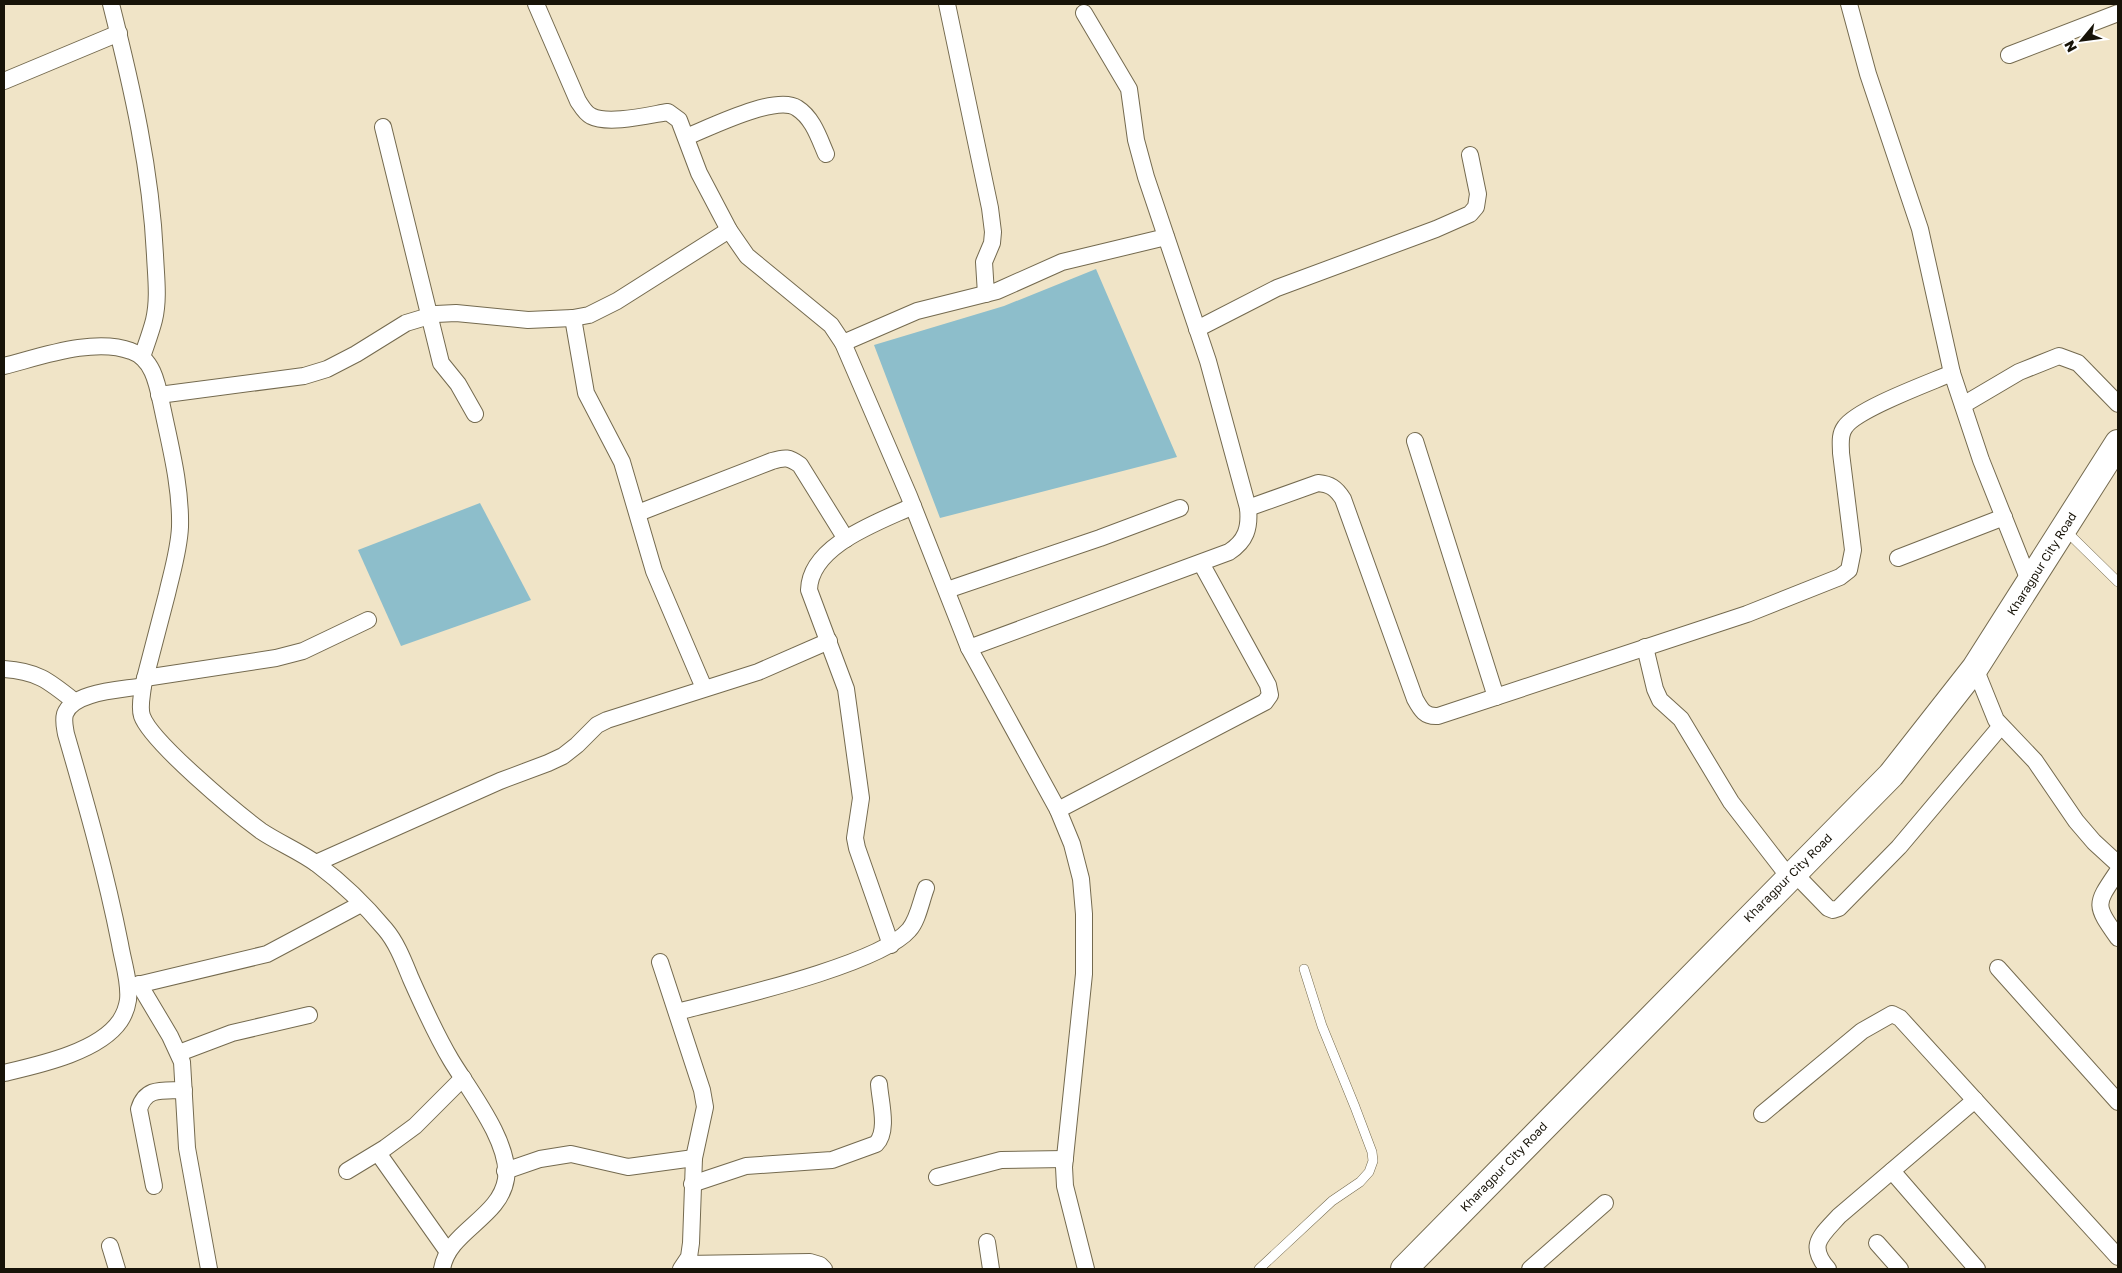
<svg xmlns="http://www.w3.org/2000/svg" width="2122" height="1273" font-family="'Golos Text',sans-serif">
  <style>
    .water { fill: #8dbecb }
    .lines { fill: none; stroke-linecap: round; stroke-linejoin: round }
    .lane-casing { stroke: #746a4f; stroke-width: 10 }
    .street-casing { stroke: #746a4f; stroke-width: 18 }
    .primary-casing { stroke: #746a4f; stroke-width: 28 }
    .lane { stroke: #fff; stroke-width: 9 }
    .street { stroke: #fff; stroke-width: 16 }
    .primary { stroke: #fff; stroke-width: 26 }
    .labels { text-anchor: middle; stroke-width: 4; stroke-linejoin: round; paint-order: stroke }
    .street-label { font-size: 12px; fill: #171308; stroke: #fff }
  </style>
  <rect width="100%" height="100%" fill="#f0e4c7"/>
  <g class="water">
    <polygon points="1096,269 1177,457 940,518 874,345 1004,306"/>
    <polygon points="480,503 531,600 401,646 358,550"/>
  </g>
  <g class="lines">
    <defs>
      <g id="lane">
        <polyline points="2065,530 2118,582"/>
        <polyline points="1259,1269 1332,1201 1360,1182 1369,1172 1373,1161 1372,1152 1355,1107 1322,1026 1304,969"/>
      </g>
      <g id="street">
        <path d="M111 4C132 87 151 170 155 255 156 277 159 299 154 320 151 332 146 345 142 357"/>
        <path d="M536 4 578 101C582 107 585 113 591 116 608 125 649 115 668 112L679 120 699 173 729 230 747 256 831 325 843 343 909 496 969 648 1058 810 1072 844 1081 879 1084 914V974L1064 1167 1065 1186 1086 1269"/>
        <polyline points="947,4 990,208 993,232 992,243 984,262 986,294"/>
        <polyline points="1849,4 1868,74 1920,229 1952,373 1981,460 2030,583"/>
        <polyline points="2009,55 2118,13"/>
        <polyline points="4,81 119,33"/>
        <polyline points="383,127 441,363 458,384 475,414"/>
        <path d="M686 137C709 128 776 94 797 108 813 118 819 138 826 154"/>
        <polyline points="573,318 586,393 622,462 654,571 704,688"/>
        <polyline points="1197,329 1277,288 1436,229 1470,214 1476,207 1478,194 1470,155"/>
        <polyline points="843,343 917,311 997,291 1062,262 1166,237"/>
        <path d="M4 366C40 357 94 337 131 351 155 359 158 389 163 411 171 449 181 488 180 527 179 550 172 572 167 594 159 625 151 656 143 686 142 696 139 707 142 716 151 742 237 813 261 831 279 843 299 851 317 864 341 882 365 905 385 929 397 943 404 962 411 979 423 1006 436 1035 451 1060 469 1090 511 1143 506 1179 500 1218 448 1231 442 1269"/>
        <polyline points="159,395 304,376 327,369 356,354 406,323 436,314 456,313 528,320 573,318 589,315 617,301 729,230"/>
        <polyline points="1963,405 2019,372 2059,356 2078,363 2118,404"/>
        <polyline points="1415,441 1496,697"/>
        <path d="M1248 508 1318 483C1330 484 1336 488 1343 499L1415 699C1421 710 1425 717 1438 716L1747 614 1840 577 1849 570 1853 550 1841 453C1841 444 1839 435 1845 427 1857 409 1929 383 1952 373"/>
        <path d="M638 513 772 461C785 457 789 457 800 465L846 539"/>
        <polyline points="1898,558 2004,517"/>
        <polyline points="947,590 1100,538 1180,508"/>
        <polyline points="1645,647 1655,689 1660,700 1681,719 1731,802 1789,877"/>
        <path d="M969 648 1229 552C1246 541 1250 528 1248 508L1208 361 1146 177 1136 140 1129 89 1084 13"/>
        <polyline points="1975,668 1996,720 2035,761 2076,821 2094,842 2118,864"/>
        <path d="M4 669C37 671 49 681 74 701"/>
        <polyline points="145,678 276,658 303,651 368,620"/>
        <polyline points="1058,810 1265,702 1270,695 1268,685 1201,563"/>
        <polyline points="316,863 500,781 548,763 563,756 577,745 597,725 607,720 758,672 829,641"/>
        <path d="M2118 871C2095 905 2094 904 2118 938"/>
        <polyline points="1794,873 1828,908 1833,910 1839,908 1899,847 2001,726"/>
        <path d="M891 945 857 848 855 838 861 798 846 689 809 590C810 545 879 522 913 506"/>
        <polyline points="660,962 702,1090 705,1107 694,1158 691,1243 689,1257 681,1269"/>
        <polyline points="1998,968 2118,1102"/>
        <polyline points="139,984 170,1036 182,1062 187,1148 209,1269"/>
        <polyline points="129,987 267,954 361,904"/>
        <path d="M677 1012C727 999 879 965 909 930 918 920 921 901 926 888"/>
        <polyline points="179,1053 232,1033 309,1015"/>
        <path d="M4 1073C38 1065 99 1052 120 1021 124 1015 127 1007 128 1000 130 982 123 962 120 944 106 873 86 803 66 734 65 728 63 721 65 714 73 691 122 690 143 686"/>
        <polyline points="1762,1114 1862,1031 1892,1014 1900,1018 2118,1257"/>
        <polyline points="378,1153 448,1252"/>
        <polyline points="347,1171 385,1148 415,1126 463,1078"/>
        <polyline points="505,1171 540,1159 571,1154 628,1167 694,1158"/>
        <polyline points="1892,1171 1977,1269"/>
        <polyline points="937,1177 1001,1160 1065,1159"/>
        <path d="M692 1184 746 1166 832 1160 876 1144C889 1131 880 1101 879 1084"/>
        <path d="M154 1186 139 1109C146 1086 164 1091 184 1090"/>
        <polyline points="987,1242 991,1269"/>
        <polyline points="1877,1243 1900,1269"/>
        <polyline points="110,1246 117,1269"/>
        <polyline points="685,1264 810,1262 820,1265 824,1269"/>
        <polyline points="1530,1269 1605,1203"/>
        <path d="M1828 1269C1807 1245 1821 1236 1839 1216L1975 1100"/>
      </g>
      <polyline id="primary" points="1404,1269 1891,775 1975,668 2118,443"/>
    </defs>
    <use href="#lane" class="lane-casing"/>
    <use href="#street" class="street-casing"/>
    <use href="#primary" class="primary-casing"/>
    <use href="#lane" class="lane"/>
    <use href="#street" class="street"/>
    <use href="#primary" class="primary"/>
  </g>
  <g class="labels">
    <g class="street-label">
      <text transform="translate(2042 564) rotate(-58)" y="4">Kharagpur City Road</text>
      <text transform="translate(1788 878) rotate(-45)" y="4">Kharagpur City Road</text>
      <text transform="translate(1504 1167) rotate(-46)" y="4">Kharagpur City Road</text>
    </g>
  </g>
  <rect width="2122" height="1273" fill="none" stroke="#171308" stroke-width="10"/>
  <g transform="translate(2082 40) rotate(241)" stroke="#ffffff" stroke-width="4" paint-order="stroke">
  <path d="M0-4L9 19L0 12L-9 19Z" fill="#171308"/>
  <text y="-8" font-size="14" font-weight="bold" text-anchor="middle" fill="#171308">N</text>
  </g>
</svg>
